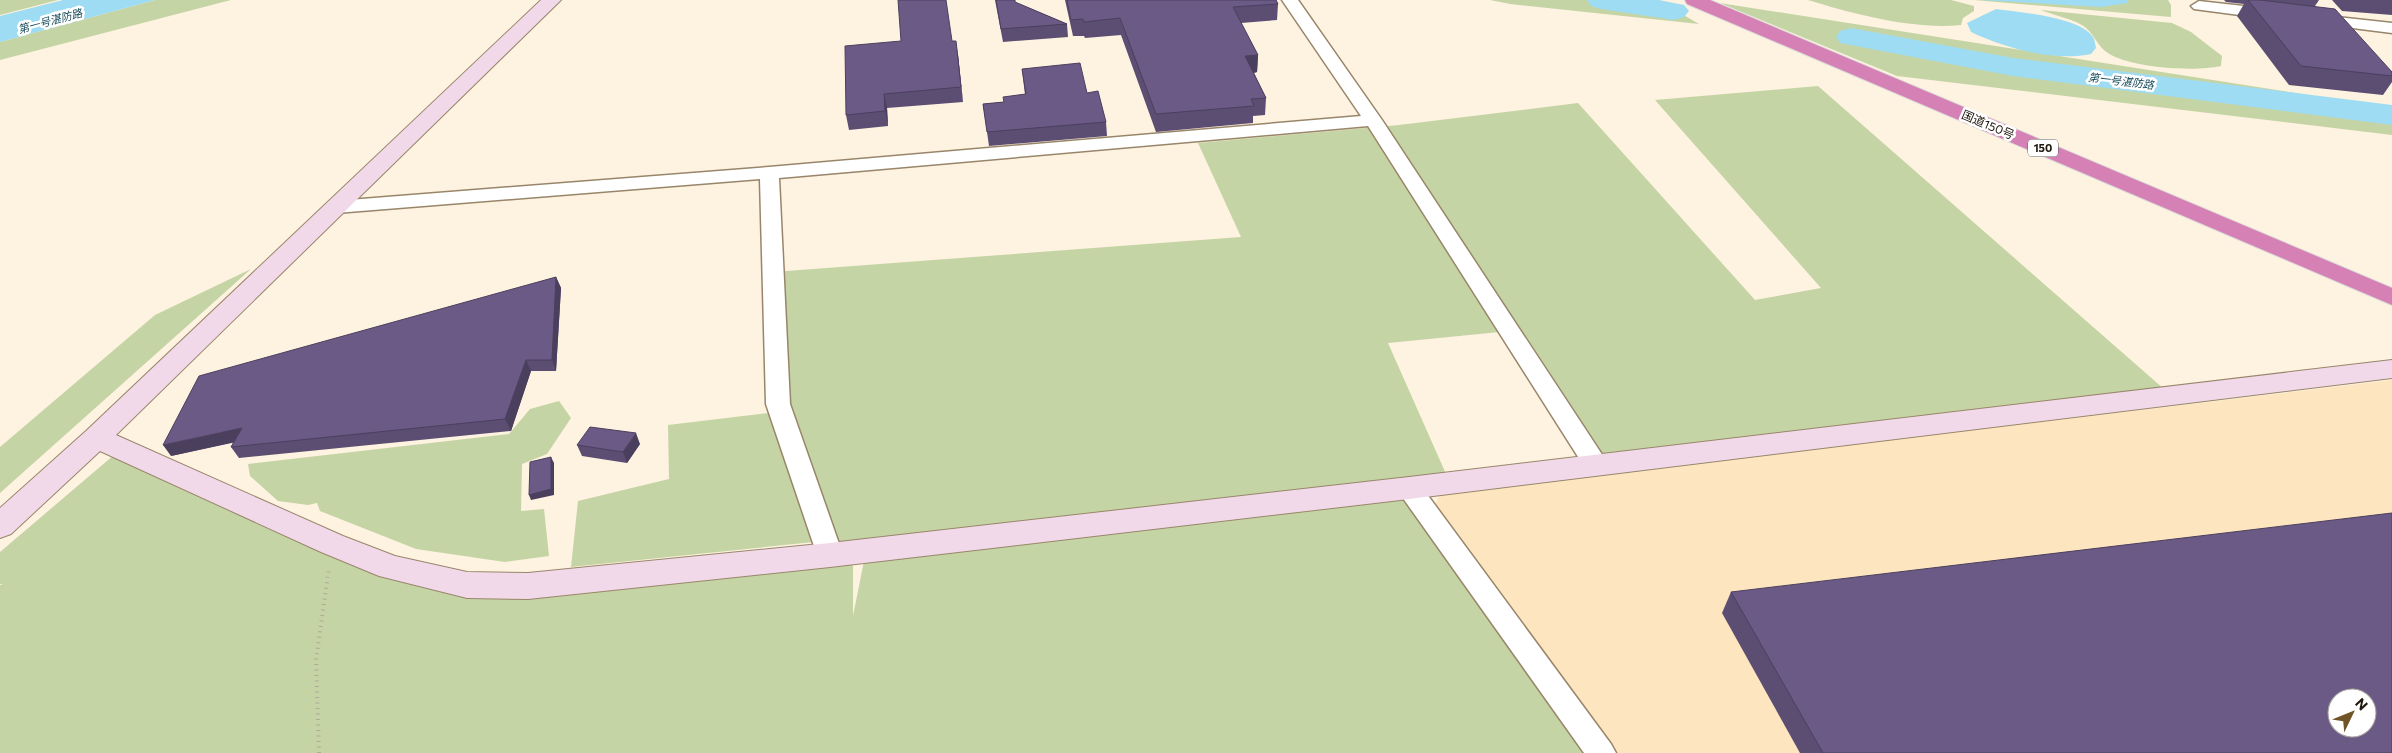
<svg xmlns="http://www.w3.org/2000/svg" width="2392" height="753" font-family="Commissioner,'Noto Sans JP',sans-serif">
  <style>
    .built { fill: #fde5c0; fill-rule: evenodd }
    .green { fill: #c5d4a5 }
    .water { fill: #9ddcf2 }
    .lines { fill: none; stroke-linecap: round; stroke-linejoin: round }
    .river { fill: #9ddcf2; fill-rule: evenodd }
    .street-casing { stroke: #98866a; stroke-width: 3 }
    .secondary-casing { stroke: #98866a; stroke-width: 2 }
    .highway-casing { stroke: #dbdad8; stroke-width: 2 }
    .path { stroke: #b2a898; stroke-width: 4; stroke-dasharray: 1 4.5; stroke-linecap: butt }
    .street { fill: #fff; fill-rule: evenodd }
    .secondary { fill: #f2d9e9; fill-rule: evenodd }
    .highway { fill: #d581b5; fill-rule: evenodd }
    .wall { fill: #5c4d73 }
    .shaded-wall { fill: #4b3f5e }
    .building { fill: #6b5a86; stroke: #4b3f5e; fill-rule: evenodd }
    .labels { text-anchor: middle; stroke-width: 5; stroke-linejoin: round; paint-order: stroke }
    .far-water-label { font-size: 11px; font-style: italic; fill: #194d5d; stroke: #fff }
    .shield { fill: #fff; stroke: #625d56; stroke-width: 1 }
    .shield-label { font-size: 11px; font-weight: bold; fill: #1f180d }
    .street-label { font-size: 12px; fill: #1f180d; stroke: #fff }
  </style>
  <rect width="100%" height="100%" fill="#fef2e0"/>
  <path class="built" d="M2392 380V753H1615L1433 509 1440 494ZM2337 698H2367V728H2337Z"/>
  <g class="green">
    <polygon points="0,0 58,0 0,15"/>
    <polygon points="155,0 231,0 0,60 0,42"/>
    <polygon points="1490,0 1658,0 1699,24 1510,4"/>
    <path d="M1808 0H1951L1974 6V11L1963 18 1961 25C1914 30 1853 14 1808 0Z"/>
    <polygon points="1974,0 2168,0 2171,5 2171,17"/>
    <polygon points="1720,3 2392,108 2392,135 1897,76"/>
    <path d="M2041 10 2172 23 2191 32 2222 56 2221 66C2195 72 2130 68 2108 53 2098 47 2094 34 2085 27 2076 20 2053 15 2041 10Z"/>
    <polygon points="1818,86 2172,396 1596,465 1510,331 1388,343 1450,483 1409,487 1589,753 0,753 0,585 3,585 0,584 0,552 121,449 451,591 853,564 853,616 866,551 830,555 778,404 773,272 1241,237 1198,143 1399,125 1578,103 1755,300 1821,288 1655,100"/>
    <polygon points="251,269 0,493 0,447 155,315"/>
    <polygon points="559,401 571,418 547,454 522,464 521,511 544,509 549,556 505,562 416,549 320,511 317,503 308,505 278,501 250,476 248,464 509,434 530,409"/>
    <polygon points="769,413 814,542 571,567 578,501 669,479 668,425"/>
  </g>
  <g class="water">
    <polygon points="63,0 155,0 0,42 0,16"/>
    <polygon points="1981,0 2128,0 2128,3 2101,7"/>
    <path d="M1996 9C2018 12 2080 17 2093 37 2095 40 2095 45 2096 48L2091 54C2054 62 2005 48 1971 32L1967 23Z"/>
  </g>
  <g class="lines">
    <g class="river">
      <polygon points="1587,0 1659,0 1684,5 1689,11 1684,17 1674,20 1601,9 1591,6"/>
      <polygon points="1851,28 2013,58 2392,105 2392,125 2013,76 1840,43 1836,37 1840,31"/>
    </g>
    <defs>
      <g id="street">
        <polygon points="1282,0 1298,0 1382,120 1605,459 1608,465 1605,471 1596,474 1587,471 1368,126 779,178 790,404 843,555 839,562 830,565 821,562 817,555 766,404 760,179 336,213 329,211 326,207 329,203 336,201 769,167 1361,116"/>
        <polygon points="2199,1 2270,9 2278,14 2270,19 2194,9 2191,6"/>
        <polygon points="2319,15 2392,23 2392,33 2313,23 2311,20"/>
        <polygon points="1409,479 1418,482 1611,744 1616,753 1584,753 1400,494 1397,488 1400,482"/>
      </g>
      <polygon id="secondary" points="541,0 561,0 116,435 343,536 395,556 467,572 528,573 830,543 1409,477 2392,360 2392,378 1409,499 830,567 528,599 467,598 379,576 321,552 100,451 11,534 0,538 0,508 86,431"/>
      <polygon id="highway" points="1685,0 1710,0 2392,288 2392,305 1687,4"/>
    </defs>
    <use href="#street" class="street-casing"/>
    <use href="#secondary" class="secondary-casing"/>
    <use href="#highway" class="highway-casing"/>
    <polyline class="path" points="319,753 316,660 329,567"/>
    <use href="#street" class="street"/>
    <use href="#secondary" class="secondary"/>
    <use href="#highway" class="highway"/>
  </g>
  <g class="wall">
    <polygon points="995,0 1015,0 1015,2 1067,24 1068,37 1003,42"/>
    <polygon points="1065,0 1276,0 1278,4 1277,20 1241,23 1258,55 1257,72 1254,73 1266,98 1265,115 1253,116 1253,123 1156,132 1121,35 1085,38 1084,36 1073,36"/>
    <polygon points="2224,0 2319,0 2315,6 2392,72 2392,82 2383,95 2289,85 2237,16 2244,4 2226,2"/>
    <polygon points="2332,0 2392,0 2392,15 2342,11"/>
    <polygon points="952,41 958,55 963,102 887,108 888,126 849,130 846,115"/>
    <polygon points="1022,69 1087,93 1106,122 1107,136 989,146 983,104 1004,102 1025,95"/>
    <polygon points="556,277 561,288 556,371 531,371 511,431 239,458 231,447 234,442 171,456"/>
    <polygon points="640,444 627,463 582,456 577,445"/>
    <polygon points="1731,592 2392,753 1800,753 1722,613"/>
  </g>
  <g class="shaded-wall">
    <polygon points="956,41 958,55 963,102 961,87"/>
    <polygon points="1258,55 1257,72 1245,74 1245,56"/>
    <polygon points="884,94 887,108 888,126 885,111"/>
    <polygon points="556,277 561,288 556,371 552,360"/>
    <polygon points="526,360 531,371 511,431 505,419"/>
    <polygon points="242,428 250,439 171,456 163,445"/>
    <polygon points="636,433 640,444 627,463 623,452"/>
    <polygon points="551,457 554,463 554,495 531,500 529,495"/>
  </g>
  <g class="building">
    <polygon points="898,0 946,0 952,41 956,41 961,87 884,94 885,111 846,115 845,46 901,41"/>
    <polygon points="996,0 1015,0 1015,2 1067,24 1001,29"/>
    <polygon points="1067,0 1276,0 1278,4 1233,7 1258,55 1245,56 1266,98 1251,99 1254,106 1156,114 1120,18 1084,22 1083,19 1071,20"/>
    <polygon points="2248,0 2260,0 2335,9 2392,72 2392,76 2301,66"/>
    <polygon points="1080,63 1087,93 1098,91 1106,122 987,132 983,104 1004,102 1003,97 1026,94 1022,69"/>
    <polygon points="556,277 552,360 526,360 505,419 231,447 242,428 163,445 199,376"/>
    <polygon points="590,427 636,433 623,452 577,445"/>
    <polygon points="551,457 551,489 529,495 530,462"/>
    <path d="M2392 513V753H1823L1731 592ZM2337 698H2367V728H2337Z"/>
  </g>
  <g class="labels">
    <g class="far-water-label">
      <text transform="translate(50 21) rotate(-15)" y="4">第一号湛防路</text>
      <text transform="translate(2121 81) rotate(7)" y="4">第一号湛防路</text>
    </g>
    <rect class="shield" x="2028" y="139.5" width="30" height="17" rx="4"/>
    <g class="shield-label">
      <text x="2043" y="152">150</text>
    </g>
    <g class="street-label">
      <text transform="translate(1988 125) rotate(23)" y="4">国道150号</text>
    </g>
  </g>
  <g transform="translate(2352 713) rotate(47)"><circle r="24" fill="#ffffff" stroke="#a5a39e"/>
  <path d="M0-4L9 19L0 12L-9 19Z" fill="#705427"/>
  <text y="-8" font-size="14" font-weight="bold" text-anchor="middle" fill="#1f180d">N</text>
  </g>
</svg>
